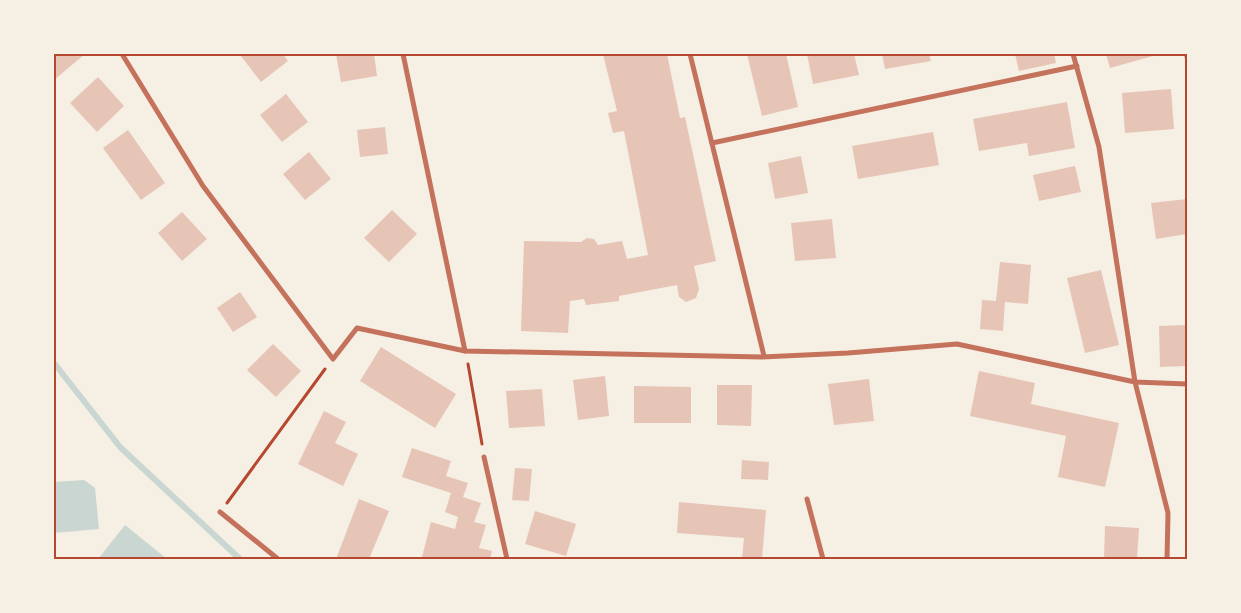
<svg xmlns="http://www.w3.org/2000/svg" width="1241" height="613" font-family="'IBM Plex Sans',sans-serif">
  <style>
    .water { fill: #c9d6d2 }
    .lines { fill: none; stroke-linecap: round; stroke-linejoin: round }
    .stream { stroke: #c9d6d2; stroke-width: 6 }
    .building { fill: #e6c5b7 }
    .path { stroke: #b5482f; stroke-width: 3 }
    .minor { stroke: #c5725c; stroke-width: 5 }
    .neatline { fill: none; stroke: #b5482f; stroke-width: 2 }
  </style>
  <rect width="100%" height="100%" fill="#f6efe4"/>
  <g class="water">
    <polygon points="84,480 95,488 99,529 54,533 54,482"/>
    <polygon points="125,525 167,559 98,559"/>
  </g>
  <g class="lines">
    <polyline class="stream" points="54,363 120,447 240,559"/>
  </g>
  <g class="building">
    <polygon points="54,54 85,54 54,80"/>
    <polygon points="241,54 283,54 288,61 261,82 240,55"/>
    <polygon points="336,54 374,54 377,76 341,82"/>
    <polygon points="603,54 667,54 680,118 685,117 716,261 694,266 699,289 696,298 686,302 679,297 677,285 619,296 619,301 586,305 584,299 570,301 568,333 521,331 524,241 581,242 587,238 594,239 598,245 622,241 627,259 648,255 624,131 613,133 608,113 617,111"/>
    <polygon points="747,54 786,54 798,107 762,116"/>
    <polygon points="807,54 854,54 859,75 813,84"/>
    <polygon points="882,54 929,54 931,61 885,69"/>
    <polygon points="1015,54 1054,54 1056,63 1019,71"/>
    <polygon points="1106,54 1160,54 1110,68"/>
    <polygon points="98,77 124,106 97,132 70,103"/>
    <polygon points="1171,89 1174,129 1125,133 1122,93"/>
    <polygon points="286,94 308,122 282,142 260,115"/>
    <polygon points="1067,102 1075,148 1029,156 1027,143 979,151 973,119"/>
    <polygon points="385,127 388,154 360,157 357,130"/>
    <polygon points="128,130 165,183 141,200 103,148"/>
    <polygon points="933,132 939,165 858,179 852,146"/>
    <polygon points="309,152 331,179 305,200 283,174"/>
    <polygon points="801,156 808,193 775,199 768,163"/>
    <polygon points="1075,166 1081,192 1039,201 1033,175"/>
    <polygon points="1187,199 1187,234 1156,239 1151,203"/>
    <polygon points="392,210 417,234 389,262 364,238"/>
    <polygon points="182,212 207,239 182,261 158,233"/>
    <polygon points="832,219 836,258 795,261 791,223"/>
    <polygon points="1000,262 1031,265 1028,304 1005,302 1003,331 980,329 982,300 996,301"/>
    <polygon points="1101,270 1119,345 1085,353 1067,278"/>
    <polygon points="240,292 257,317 233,332 217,308"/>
    <polygon points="1187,325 1187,366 1160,367 1159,326"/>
    <polygon points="273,344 301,371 276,397 247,370"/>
    <polygon points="381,347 456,394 435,428 360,381"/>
    <polygon points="979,371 1035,383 1031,404 1119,423 1105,487 1058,477 1066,436 970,416"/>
    <polygon points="605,376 609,416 578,420 573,380"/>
    <polygon points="869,379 874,421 834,425 828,384"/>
    <polygon points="717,385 752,385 751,426 717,425"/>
    <polygon points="634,386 691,387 691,423 634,423"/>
    <polygon points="542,389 545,426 509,428 506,391"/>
    <polygon points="324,411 346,422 335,443 358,454 343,486 298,464"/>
    <polygon points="412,448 451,461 446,476 468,483 463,497 481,503 474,522 486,525 479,548 492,551 490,559 429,559 422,557 431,522 455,529 458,517 445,512 451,493 402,477"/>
    <polygon points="742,460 769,462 768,480 741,479"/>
    <polygon points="515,468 532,469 529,501 512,500"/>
    <polygon points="359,499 389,511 369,559 336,559"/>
    <polygon points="679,502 766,510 762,559 742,559 744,538 677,533"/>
    <polygon points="535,511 576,524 566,556 525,544"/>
    <polygon points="1105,526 1139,528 1137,559 1104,559"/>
  </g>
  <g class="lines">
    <g class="path">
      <polyline points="468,364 482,444"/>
      <polyline points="227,503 325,369"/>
    </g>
    <g class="minor">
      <polyline points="122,54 203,186 333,359 357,328 465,351 762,357 848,353 957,344 1135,382 1187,384"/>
      <polyline points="403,54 465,351"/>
      <polyline points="690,54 764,356"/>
      <polyline points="1073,54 1099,147 1135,382 1168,513 1167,559"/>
      <polyline points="1187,54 1187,57"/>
      <polyline points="712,143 1077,66"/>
      <polyline points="484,457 507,559"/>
      <polyline points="807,499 823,559"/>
      <polyline points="220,512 278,559"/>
    </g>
  </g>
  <rect width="1241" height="613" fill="none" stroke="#f6efe4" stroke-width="110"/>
  <rect x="55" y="55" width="1131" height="503" class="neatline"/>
</svg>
